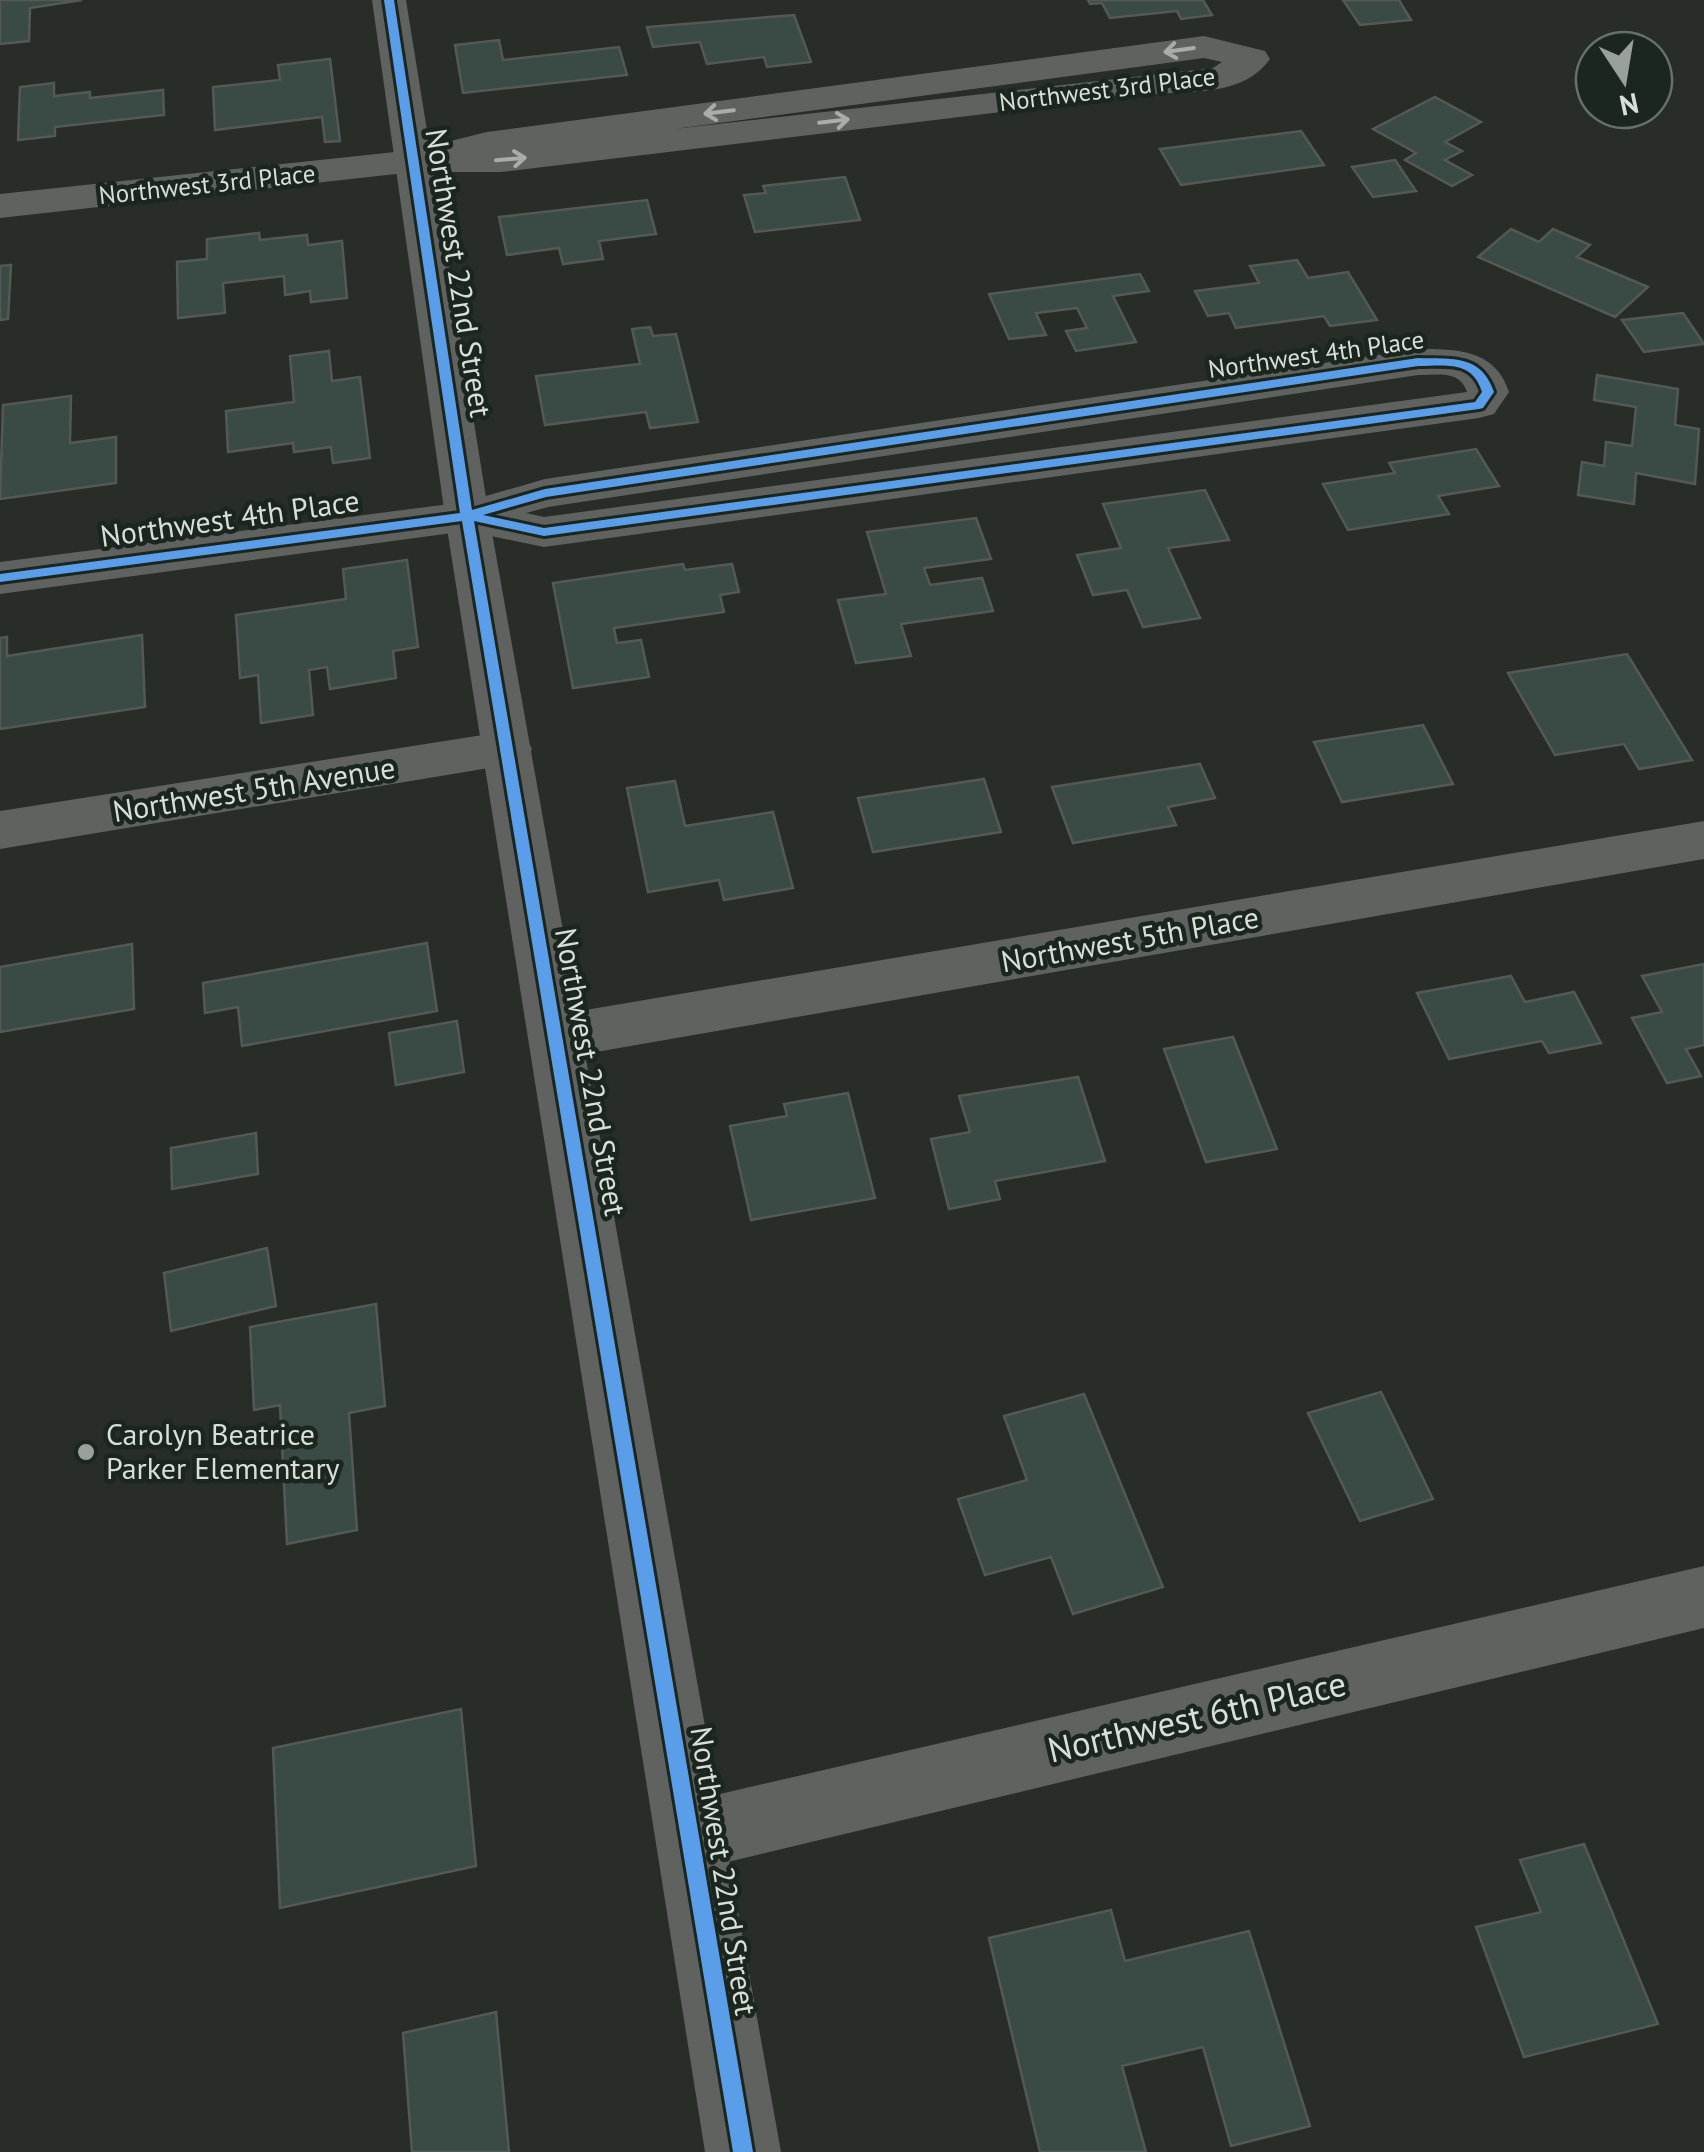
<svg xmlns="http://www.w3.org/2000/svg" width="1704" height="2152" font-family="'PT Sans',sans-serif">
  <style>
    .building { fill: #3a4a44; stroke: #545956; stroke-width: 2.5 }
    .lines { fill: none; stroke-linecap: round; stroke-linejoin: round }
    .minor { fill: #60625f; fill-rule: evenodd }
    .tertiary { fill: #60625f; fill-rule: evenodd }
    .cycleway-casing { stroke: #1b261e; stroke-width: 6 }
    .cycleway { fill: #5a9eea; fill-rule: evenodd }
    .oneway { stroke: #a8ada8 }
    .poi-dot { fill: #9aa19b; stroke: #1b261e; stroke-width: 4 }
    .labels { text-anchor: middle; stroke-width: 9; stroke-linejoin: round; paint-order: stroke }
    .far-street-label { font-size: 25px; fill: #d8dfd9; stroke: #1b261e }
    .street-label { font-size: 30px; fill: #d8dfd9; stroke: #1b261e }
    .poi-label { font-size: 30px; fill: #d8dfd9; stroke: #1b261e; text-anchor: start }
    .near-street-label { font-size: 35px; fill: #d8dfd9; stroke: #1b261e }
  </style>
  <rect width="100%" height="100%" fill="#282d28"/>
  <g class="building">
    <polygon points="0,0 82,0 30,8 29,41 0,44"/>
    <polygon points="1088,0 1203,0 1212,15 1181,19 1177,11 1110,18 1102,3 1090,4"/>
    <polygon points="1343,0 1399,0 1411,20 1360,25"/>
    <polygon points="794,15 811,62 767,67 764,57 707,64 700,42 653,47 647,27"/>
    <polygon points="499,40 503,60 619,47 627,75 463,93 455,45"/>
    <polygon points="330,59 340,141 325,142 322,117 215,130 213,87 280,80 278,65"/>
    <polygon points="54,83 54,96 90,92 90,98 163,90 164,115 55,127 55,136 18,140 20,87"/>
    <polygon points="1435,97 1481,122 1445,142 1462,151 1445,160 1472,175 1452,186 1405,160 1416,153 1373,129"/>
    <polygon points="1301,131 1324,165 1181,185 1160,149"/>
    <polygon points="1395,160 1416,191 1373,197 1352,167"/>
    <polygon points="845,177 860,220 755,232 744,195 766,193 763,186"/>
    <polygon points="647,200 656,234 599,241 603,259 563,264 559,248 507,255 499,217"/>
    <polygon points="1511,229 1539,242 1553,229 1590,245 1577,257 1648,287 1615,317 1478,257"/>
    <polygon points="259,233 260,240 307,235 308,245 342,241 347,298 311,302 310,291 285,295 284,276 223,283 225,313 178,318 177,262 207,259 207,239"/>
    <polygon points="1297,260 1308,278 1348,272 1377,320 1330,326 1324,316 1236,328 1229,313 1208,316 1195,291 1259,283 1250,266"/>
    <polygon points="11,265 8,319 0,320 0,266"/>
    <polygon points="1140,274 1149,291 1113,296 1136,342 1076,351 1066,331 1087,328 1077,308 1036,313 1046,335 1009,339 989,294"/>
    <polygon points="1683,313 1704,344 1644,352 1622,320"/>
    <polygon points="650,327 653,336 676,334 698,422 650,428 646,412 545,425 536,376 640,364 632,329"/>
    <polygon points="329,351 332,381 360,377 370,458 333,463 331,447 294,452 293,443 228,452 226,411 294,402 290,356"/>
    <polygon points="1597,375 1678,389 1675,425 1699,429 1695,484 1636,473 1634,504 1578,495 1582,462 1604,466 1606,442 1632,446 1636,407 1594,400"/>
    <polygon points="71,396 70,443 116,437 116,483 0,499 3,405"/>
    <polygon points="1476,449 1499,486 1438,496 1449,514 1348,530 1323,484 1395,473 1389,463"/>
    <polygon points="1205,490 1229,540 1168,548 1200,618 1143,627 1127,590 1093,595 1077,555 1121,548 1103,504"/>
    <polygon points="976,518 991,559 924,568 930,585 982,578 993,611 901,624 911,656 856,663 838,600 886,594 867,532"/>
    <polygon points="407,560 418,647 393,651 396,678 330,689 327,667 309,670 313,715 261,723 258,675 240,678 236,615 346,599 343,569"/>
    <polygon points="683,564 685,570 732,564 739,592 720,595 724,612 614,628 617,643 641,640 649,677 573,688 553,583"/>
    <polygon points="142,635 145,707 0,729 0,638 7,637 7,656"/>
    <polygon points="1627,654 1692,760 1639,769 1624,744 1555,755 1508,673"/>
    <polygon points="1423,725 1453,784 1342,802 1314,742"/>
    <polygon points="1200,764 1215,798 1168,807 1176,825 1073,843 1052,787"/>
    <polygon points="984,779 1001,832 873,852 858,798"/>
    <polygon points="675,781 685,826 773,812 793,888 724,900 719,880 648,892 627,788"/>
    <polygon points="427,943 437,1011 242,1046 238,1007 205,1013 203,983"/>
    <polygon points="132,944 134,1009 0,1032 0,967"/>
    <polygon points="1704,964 1704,1045 1686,1049 1701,1076 1667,1083 1632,1018 1662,1012 1642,976"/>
    <polygon points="1511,976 1525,1002 1574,992 1601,1043 1549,1053 1542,1041 1449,1059 1417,993"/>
    <polygon points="457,1021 464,1072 396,1085 389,1033"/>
    <polygon points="1233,1037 1277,1149 1206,1162 1164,1049"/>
    <polygon points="1078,1077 1105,1161 995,1181 1000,1199 949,1209 931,1139 970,1132 959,1096"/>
    <polygon points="848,1093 875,1198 751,1220 730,1126 787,1116 784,1104"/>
    <polygon points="256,1133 258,1174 172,1189 171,1148"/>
    <polygon points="267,1248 276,1306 171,1331 164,1273"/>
    <polygon points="376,1304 385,1406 349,1413 357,1530 287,1544 280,1405 254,1410 250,1327"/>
    <polygon points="1381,1392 1433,1499 1360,1521 1308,1413"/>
    <polygon points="1084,1394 1163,1587 1073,1614 1051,1557 985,1575 958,1499 1027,1480 1004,1416"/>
    <polygon points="461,1709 476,1866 280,1908 273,1748"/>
    <polygon points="1584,1844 1658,2024 1524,2057 1476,1927 1541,1912 1520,1860"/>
    <polygon points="1111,1910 1125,1961 1249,1931 1310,2126 1231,2146 1203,2047 1122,2066 1146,2152 1040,2152 989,1938"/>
    <polygon points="496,2012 509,2152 412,2152 403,2033"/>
  </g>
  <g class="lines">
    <g class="minor">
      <path d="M1204 36 1265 51 1270 59C1244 96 1192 91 1152 94L501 172H414L0 218V194L414 150 487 132ZM1204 58 1222 62 1213 68 674 129Z"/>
      <path d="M1418 349C1457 349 1495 349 1509 392L1494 414 1479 418 544 547 467 531 0 594V562L465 502 545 479ZM1418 375C1438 375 1460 370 1467 392L544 517 526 513 548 507Z"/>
      <polygon points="508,731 525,736 532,749 525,762 0,849 0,811"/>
      <polygon points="1704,821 1704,859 556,1059 537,1053 529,1037 537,1021 556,1015"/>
      <polygon points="1704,1566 1704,1628 690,1871 665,1861 655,1836 665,1811 690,1801"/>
    </g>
    <polygon class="tertiary" points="372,0 406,0 489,516 781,2152 705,2152 445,516"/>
    <defs>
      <path id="cycleway" d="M384 0H394L472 510 545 489 1418 358C1452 359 1481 354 1494 392L1483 408 1479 409 544 536 474 521 753 2152H733L462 521 0 582V574L460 513ZM1418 366C1446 366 1472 360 1482 392L1475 402 544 528 483 515 546 497Z"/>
    </defs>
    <use href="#cycleway" class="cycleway-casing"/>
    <use href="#cycleway" class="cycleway"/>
  </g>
  <defs><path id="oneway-shaft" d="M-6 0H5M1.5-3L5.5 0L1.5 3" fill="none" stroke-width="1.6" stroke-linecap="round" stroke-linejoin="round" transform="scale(2.5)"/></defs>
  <g class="oneway">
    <use href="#oneway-shaft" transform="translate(1179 50) rotate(172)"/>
    <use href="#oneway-shaft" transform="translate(719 112) rotate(173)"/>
    <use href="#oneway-shaft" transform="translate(834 121) rotate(-7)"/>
    <use href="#oneway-shaft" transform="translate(511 159) rotate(-5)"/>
  </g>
  <circle class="poi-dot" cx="86" cy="1452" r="10"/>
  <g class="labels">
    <g class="far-street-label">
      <text transform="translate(1107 89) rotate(-7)" y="9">Northwest 3rd Place</text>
      <text transform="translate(207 184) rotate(-6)" y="9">Northwest 3rd Place</text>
      <text transform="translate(1316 354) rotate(-8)" y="9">Northwest 4th Place</text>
    </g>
    <g class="street-label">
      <text transform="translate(458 273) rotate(81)" y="10">Northwest 22nd Street</text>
      <text transform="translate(230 519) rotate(-8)" y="10">Northwest 4th Place</text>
      <text transform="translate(254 790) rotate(-9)" y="10">Northwest 5th Avenue</text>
      <text transform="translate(1130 940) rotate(-10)" y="10">Northwest 5th Place</text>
      <text transform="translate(590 1072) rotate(80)" y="10">Northwest 22nd Street</text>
      <text transform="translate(723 1871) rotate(81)" y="10">Northwest 22nd Street</text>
    </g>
    <g class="poi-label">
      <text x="106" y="1445">Carolyn Beatrice<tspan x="106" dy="34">Parker Elementary</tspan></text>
    </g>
    <g class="near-street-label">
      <text transform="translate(1197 1717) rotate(-13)" y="12">Northwest 6th Place</text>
    </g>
  </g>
  <g transform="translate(1624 80) rotate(168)"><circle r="48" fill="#1b261e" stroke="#677069" stroke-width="2.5"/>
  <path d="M0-8L18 38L0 25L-18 38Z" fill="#9aa19b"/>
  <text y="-15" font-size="28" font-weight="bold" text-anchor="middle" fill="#d8dfd9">N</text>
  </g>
</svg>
